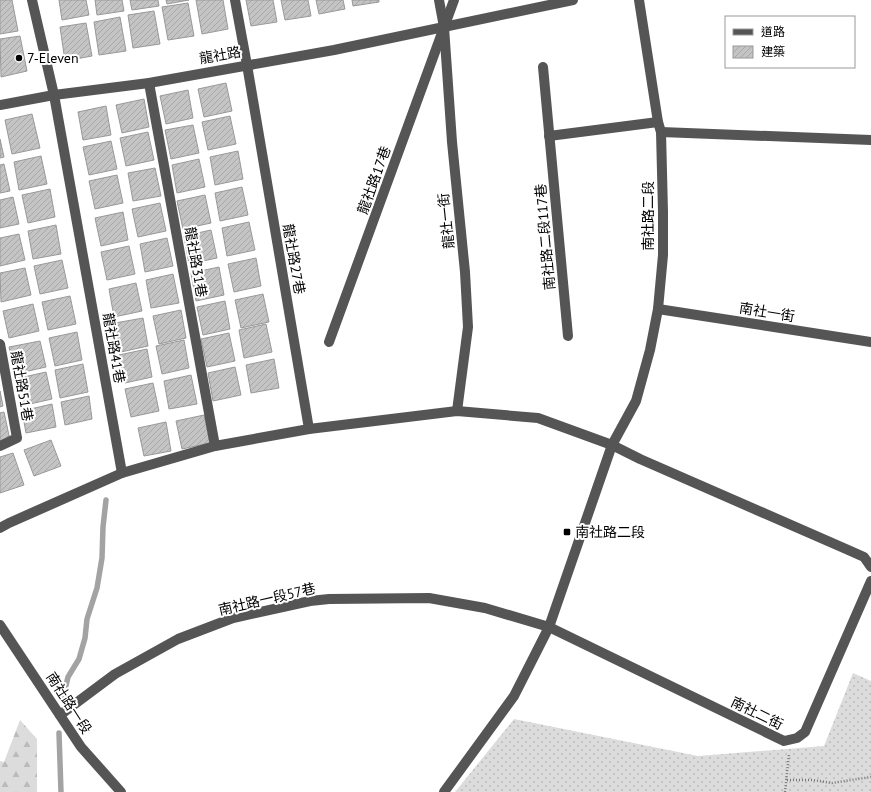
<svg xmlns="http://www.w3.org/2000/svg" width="871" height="792" font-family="'PT Sans','Noto Sans TC',sans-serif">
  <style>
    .grass { fill: url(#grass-dots) }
    .forest { fill: url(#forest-firs) }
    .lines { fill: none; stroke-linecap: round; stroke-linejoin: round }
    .stream { stroke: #a3a3a3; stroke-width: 5.5 }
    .building { fill: url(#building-hatch); stroke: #999 }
    .path { stroke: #777; stroke-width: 2.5; stroke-dasharray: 1 2; stroke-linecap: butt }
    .minor { stroke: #555; stroke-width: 10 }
    .poi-dot { fill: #000; stroke: #fff; stroke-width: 1.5 }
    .labels { text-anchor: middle; stroke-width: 4; stroke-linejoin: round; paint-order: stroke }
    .street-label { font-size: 14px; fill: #000; stroke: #fff }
    .poi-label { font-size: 14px; fill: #000; stroke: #fff; text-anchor: start }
  </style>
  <defs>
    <pattern id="grass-dots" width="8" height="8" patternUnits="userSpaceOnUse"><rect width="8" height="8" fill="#dcdcdc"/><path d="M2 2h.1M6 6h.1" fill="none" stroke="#bbb" stroke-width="1.8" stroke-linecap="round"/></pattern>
    <pattern id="forest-firs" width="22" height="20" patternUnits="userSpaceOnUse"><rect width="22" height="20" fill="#dcdcdc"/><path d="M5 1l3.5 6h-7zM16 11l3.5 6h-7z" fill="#bbb"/></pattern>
    <pattern id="building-hatch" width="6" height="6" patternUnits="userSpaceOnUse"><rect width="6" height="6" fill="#c4c4c4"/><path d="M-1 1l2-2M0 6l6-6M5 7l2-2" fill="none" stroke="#a7a7a7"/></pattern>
  </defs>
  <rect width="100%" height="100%" fill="#fff"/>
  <polygon class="grass" points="853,673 871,681 871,792 455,792 514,719 698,756 824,746"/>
  <polygon class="forest" points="20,720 37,739 37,792 0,792 0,761 4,762"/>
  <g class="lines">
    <g class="stream">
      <polyline points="63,698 68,677 79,659 85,638 87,619 97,588 102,558 103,527 106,500"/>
      <polyline points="59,733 61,792"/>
    </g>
  </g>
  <g class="building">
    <polygon points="0,0 12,0 18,31 0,34"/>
    <polygon points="59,0 86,0 89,15 62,20"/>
    <polygon points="95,0 122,0 124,11 97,15"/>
    <polygon points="130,0 158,0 159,6 132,10"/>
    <polygon points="166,0 189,0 167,4"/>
    <polygon points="196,0 223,0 228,29 202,34"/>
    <polygon points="246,0 273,0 277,22 251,26"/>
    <polygon points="281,0 308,0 311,16 285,20"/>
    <polygon points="316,0 343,0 345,9 319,14"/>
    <polygon points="352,0 379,0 379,2 353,6"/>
    <polygon points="188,3 194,36 168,40 162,7"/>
    <polygon points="154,11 160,44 133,48 128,15"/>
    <polygon points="120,17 126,51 99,55 94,22"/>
    <polygon points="86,23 92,56 65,61 60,27"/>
    <polygon points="20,36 27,71 1,77 0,39"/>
    <polygon points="226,83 232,111 204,117 198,89"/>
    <polygon points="188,90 193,118 166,124 160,96"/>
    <polygon points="144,99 149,127 122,133 116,105"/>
    <polygon points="106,106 111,135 83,140 78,112"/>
    <polygon points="32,114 40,148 12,154 5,120"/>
    <polygon points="230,116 236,144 208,150 202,122"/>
    <polygon points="193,125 199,153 171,159 165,130"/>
    <polygon points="148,132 154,160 126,166 120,138"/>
    <polygon points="0,139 4,157 0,158"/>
    <polygon points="111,141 117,169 89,175 83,147"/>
    <polygon points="238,151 243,179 215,185 210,157"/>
    <polygon points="41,156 47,184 19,190 14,162"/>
    <polygon points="199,159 205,187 177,193 172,165"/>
    <polygon points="4,164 10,191 0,193 0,165"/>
    <polygon points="155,168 161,196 133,201 128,173"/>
    <polygon points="117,175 123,203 95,209 89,181"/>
    <polygon points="242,187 248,215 220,221 215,193"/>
    <polygon points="50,189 55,217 28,223 22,195"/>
    <polygon points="205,195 211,223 183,229 177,201"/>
    <polygon points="13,197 19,224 0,228 0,200"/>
    <polygon points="160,203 166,231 138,237 132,209"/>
    <polygon points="123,212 128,240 101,246 95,218"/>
    <polygon points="249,222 255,250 227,256 222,228"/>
    <polygon points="56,225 61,254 33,259 28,231"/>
    <polygon points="211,230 217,258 189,264 184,236"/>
    <polygon points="19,234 25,260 0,266 0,238"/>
    <polygon points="167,238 173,266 145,272 140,244"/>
    <polygon points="129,246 135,274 107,280 101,252"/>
    <polygon points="256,258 261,286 234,292 228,264"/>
    <polygon points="62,260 68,288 40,294 34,266"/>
    <polygon points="219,267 224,295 196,301 191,273"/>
    <polygon points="25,268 31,295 1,302 0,273"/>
    <polygon points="173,274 179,303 151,308 146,280"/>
    <polygon points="136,283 142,311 114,317 109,289"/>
    <polygon points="263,294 269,322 241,328 235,300"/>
    <polygon points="70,296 76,324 48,330 42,302"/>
    <polygon points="225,301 230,329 203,335 197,307"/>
    <polygon points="33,304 39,331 9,338 3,311"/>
    <polygon points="181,310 186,338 159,344 153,316"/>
    <polygon points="143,318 148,346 121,352 115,323"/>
    <polygon points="266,324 272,352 244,358 239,330"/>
    <polygon points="77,332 82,360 55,366 49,338"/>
    <polygon points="229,333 235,361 207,367 201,339"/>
    <polygon points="184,340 189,368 162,374 156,346"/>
    <polygon points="40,341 46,367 15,374 9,347"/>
    <polygon points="147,349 152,377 125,383 119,355"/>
    <polygon points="274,359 279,388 251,393 246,365"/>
    <polygon points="83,364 88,392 60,398 55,370"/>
    <polygon points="235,367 241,395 213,401 208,373"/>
    <polygon points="46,372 52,399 21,406 15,379"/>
    <polygon points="191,375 197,404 169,409 164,381"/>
    <polygon points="153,383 159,411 131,417 125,389"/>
    <polygon points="0,391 3,406 0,407"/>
    <polygon points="89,396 92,419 65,425 61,402"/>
    <polygon points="52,404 56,427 26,433 22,411"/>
    <polygon points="4,412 10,440 0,442 0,413"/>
    <polygon points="204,415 210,443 182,449 176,421"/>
    <polygon points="166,422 171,451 144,456 138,428"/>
    <polygon points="51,440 61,466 34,476 24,450"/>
    <polygon points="13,453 24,485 0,493 0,457"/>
  </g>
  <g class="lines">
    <g class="path">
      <polyline points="787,780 813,780 832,783 871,777"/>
      <polyline points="785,792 789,754"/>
    </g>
    <g class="minor">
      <polyline points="32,0 54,95 122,473"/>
      <polyline points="439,0 444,27 452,142 465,272 468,327 457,411"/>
      <polyline points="543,67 568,336"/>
      <polyline points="149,83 215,446"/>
      <polyline points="0,105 54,95 149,83 334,50 573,0"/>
      <polyline points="661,132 871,140"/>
      <polyline points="549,136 658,122"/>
      <polyline points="658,309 871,342"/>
      <polyline points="329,342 454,0"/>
      <polyline points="0,344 17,438 0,446"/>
      <polyline points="309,429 457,411 538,418 612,445 640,459 846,549 864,557 871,567"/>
      <polyline points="0,528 9,523 122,473 215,446 309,429 247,65 235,0"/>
      <polyline points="0,625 81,747 121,792"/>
      <polyline points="60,715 115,674 178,639 233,618 310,601 329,599 429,598 485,608 549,627 784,741 797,738 805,732 871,581"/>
      <polyline points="444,792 514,696 549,627 612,445 636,401 650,350 658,309 663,255 663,212 661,132 658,122 639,0"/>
    </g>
  </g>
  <g class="poi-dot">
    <circle cx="19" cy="58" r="4"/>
    <rect x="563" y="528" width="8" height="8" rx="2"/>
  </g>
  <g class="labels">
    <g class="street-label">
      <text transform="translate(220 55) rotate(-10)" y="5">龍社路</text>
      <text transform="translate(374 180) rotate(-70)" y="5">龍社路17巷</text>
      <text transform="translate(648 216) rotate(-90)" y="5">南社路二段</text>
      <text transform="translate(446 221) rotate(-96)" y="5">龍社一街</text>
      <text transform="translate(545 237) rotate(-95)" y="5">南社路二段117巷</text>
      <text transform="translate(294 259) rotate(80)" y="5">龍社路27巷</text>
      <text transform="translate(196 262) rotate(80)" y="5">龍社路31巷</text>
      <text transform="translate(767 312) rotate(9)" y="5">南社一街</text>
      <text transform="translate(114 348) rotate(80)" y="5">龍社路41巷</text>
      <text transform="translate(22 386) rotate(80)" y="5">龍社路51巷</text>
      <text transform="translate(267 599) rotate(-13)" y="5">南社路一段57巷</text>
      <text transform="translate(69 703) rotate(57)" y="5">南社路一段</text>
      <text transform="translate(757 713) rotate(26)" y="5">南社二街</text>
    </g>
    <g class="poi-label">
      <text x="27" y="63">7-Eleven</text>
      <text x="575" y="537">南社路二段</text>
    </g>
  </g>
  <rect x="725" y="16" width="130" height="52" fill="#ffffff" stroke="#999999"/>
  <rect x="733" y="29" width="20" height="6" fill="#555555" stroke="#999999"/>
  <text x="761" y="36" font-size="12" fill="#000000">道路</text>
  <rect x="733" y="46" width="20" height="12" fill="url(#building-hatch)" stroke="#999999"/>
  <text x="761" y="56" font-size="12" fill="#000000">建築</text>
</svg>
